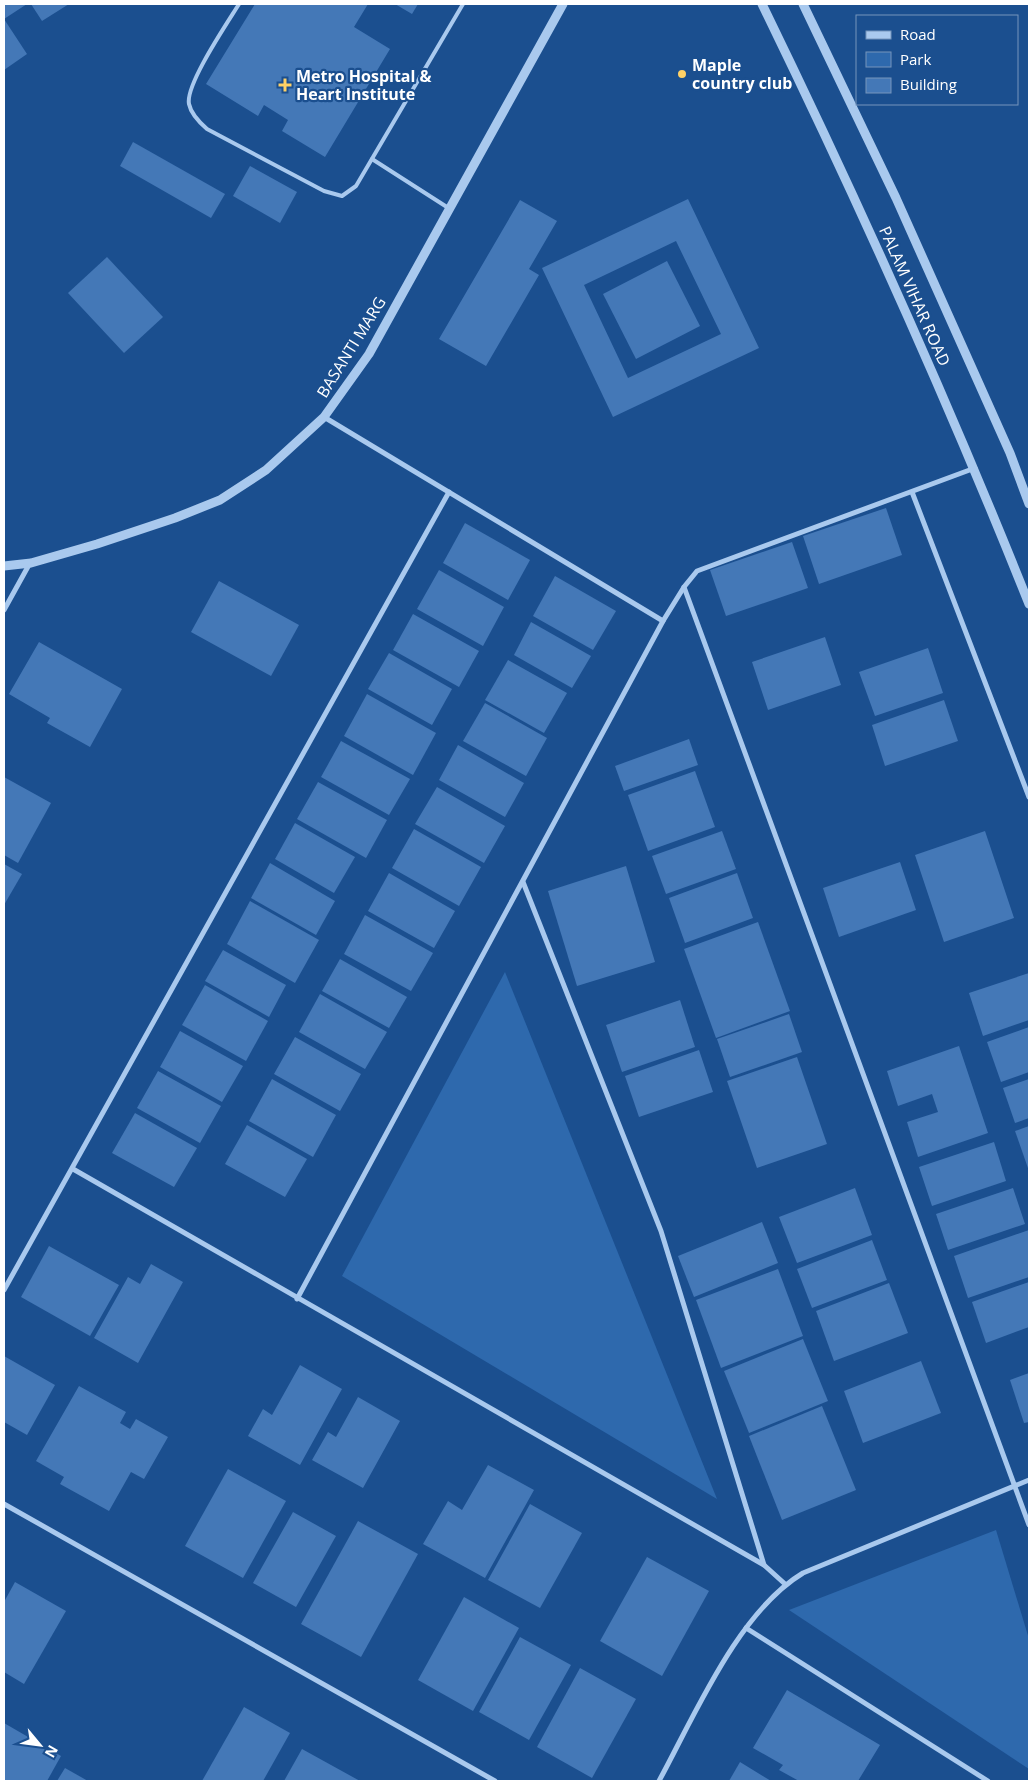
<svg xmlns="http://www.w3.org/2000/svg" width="1033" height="1785" font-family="'Open Sans',sans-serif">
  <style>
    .green { fill: #2e69ad }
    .building { fill: #4478b7; fill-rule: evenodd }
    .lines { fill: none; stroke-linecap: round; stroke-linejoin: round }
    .service { stroke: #a9c9ee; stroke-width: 4 }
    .minor { stroke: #a9c9ee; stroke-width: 5 }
    .tertiary { stroke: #a9c9ee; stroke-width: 9 }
    .poi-dot { fill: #ffd166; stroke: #1b4f8f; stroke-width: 2 }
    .labels { text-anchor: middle; stroke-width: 4.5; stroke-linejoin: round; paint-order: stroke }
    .poi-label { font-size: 16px; font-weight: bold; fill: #fff; stroke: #1b4f8f; text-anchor: start }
    .street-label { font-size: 16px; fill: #fff; stroke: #1b4f8f }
  </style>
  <rect width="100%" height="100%" fill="#1b4f8f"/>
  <g class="green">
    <polygon points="505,972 717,1499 342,1276"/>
    <polygon points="996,1530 1029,1639 1029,1769 789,1610"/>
  </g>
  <g class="building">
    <polygon points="4,4 27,4 4,19"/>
    <polygon points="31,4 69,4 42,21"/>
    <polygon points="255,4 368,4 354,27 390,49 325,157 282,131 288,120 264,105 258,116 206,84"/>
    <polygon points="395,4 418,4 412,14"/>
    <polygon points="4,19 27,54 4,70"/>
    <polygon points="133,142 225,194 211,218 120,166"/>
    <polygon points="250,166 297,192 280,223 233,196"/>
    <path d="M688 199 759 348 613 417 542 268ZM676 241 721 334 628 378 584 285Z"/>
    <polygon points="520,200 557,221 529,269 539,275 486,366 439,339"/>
    <polygon points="107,257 163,317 124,353 68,293"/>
    <polygon points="667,261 700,326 636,359 603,294"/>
    <polygon points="886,508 902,555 819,584 803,536"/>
    <polygon points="465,523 530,560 508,600 443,563"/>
    <polygon points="792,542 808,588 726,616 710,570"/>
    <polygon points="439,570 504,607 483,646 417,609"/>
    <polygon points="555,576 616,611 593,650 533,616"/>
    <polygon points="219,581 299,625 271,676 191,632"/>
    <polygon points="413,614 479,651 459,687 393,650"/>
    <polygon points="531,622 591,656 572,688 514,655"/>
    <polygon points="825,637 841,685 768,710 752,662"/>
    <polygon points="39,642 122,689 90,747 47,723 50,718 9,694"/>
    <polygon points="928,648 943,693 875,716 859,672"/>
    <polygon points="389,653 452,689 432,725 368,689"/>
    <polygon points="508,660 567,693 544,733 485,700"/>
    <polygon points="367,694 436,733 413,775 344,736"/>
    <polygon points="944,700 958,741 885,766 872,725"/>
    <polygon points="485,703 547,738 526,776 463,741"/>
    <polygon points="689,739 698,765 624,791 615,766"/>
    <polygon points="341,741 410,779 389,815 321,777"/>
    <polygon points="458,745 524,783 505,817 439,780"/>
    <polygon points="695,771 715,827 648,851 628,795"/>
    <polygon points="4,777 51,803 18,863 4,855"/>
    <polygon points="318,782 387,820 366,858 297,819"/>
    <polygon points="437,787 505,826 484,863 415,824"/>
    <polygon points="295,823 355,857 334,893 275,859"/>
    <polygon points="414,829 481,867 459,906 392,868"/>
    <polygon points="722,831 736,869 666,894 652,856"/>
    <polygon points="985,831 1014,918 944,942 915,855"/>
    <polygon points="900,862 916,910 839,937 823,888"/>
    <polygon points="270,863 335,901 316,935 251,898"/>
    <polygon points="4,864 22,874 4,905"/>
    <polygon points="626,866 655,962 577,986 548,891"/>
    <polygon points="389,873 455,911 434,948 368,911"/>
    <polygon points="737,873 753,918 685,943 669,898"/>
    <polygon points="250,901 319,940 295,983 227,944"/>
    <polygon points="365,915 433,953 411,991 344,954"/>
    <polygon points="758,922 790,1011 716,1038 684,949"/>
    <polygon points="223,950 286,985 269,1017 205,981"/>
    <polygon points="340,959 407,997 389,1028 322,991"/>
    <polygon points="1029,973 1029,1020 983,1036 969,993"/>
    <polygon points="205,985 268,1021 246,1061 182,1025"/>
    <polygon points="320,994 387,1032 365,1069 299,1032"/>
    <polygon points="680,1000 695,1047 622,1072 606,1025"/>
    <polygon points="789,1014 802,1052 730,1077 717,1039"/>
    <polygon points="1029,1027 1029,1072 1001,1082 987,1042"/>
    <polygon points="180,1031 243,1066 222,1102 160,1067"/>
    <polygon points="295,1037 361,1074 340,1111 274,1074"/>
    <polygon points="959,1046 988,1133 918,1157 907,1122 938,1112 932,1094 898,1106 887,1071"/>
    <polygon points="699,1050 713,1092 639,1117 625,1076"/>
    <polygon points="797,1057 827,1144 757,1168 727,1081"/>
    <polygon points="158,1071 221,1106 200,1143 137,1108"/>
    <polygon points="272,1079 336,1115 313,1157 249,1121"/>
    <polygon points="1029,1079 1029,1118 1015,1123 1003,1088"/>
    <polygon points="135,1113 197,1148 174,1187 112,1153"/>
    <polygon points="247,1125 307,1159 285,1197 225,1164"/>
    <polygon points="1029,1126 1029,1171 1015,1131"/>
    <polygon points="994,1142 1006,1181 932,1206 919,1167"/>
    <polygon points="855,1188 872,1235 797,1263 779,1217"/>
    <polygon points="1013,1188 1025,1224 948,1250 936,1214"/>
    <polygon points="762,1222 778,1263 694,1297 678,1256"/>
    <polygon points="1029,1230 1029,1277 968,1298 954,1256"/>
    <polygon points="872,1240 887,1280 812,1308 797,1269"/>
    <polygon points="49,1246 119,1285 90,1336 21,1297"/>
    <polygon points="151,1264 183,1282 138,1363 94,1338 128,1277 140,1284"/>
    <polygon points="778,1269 803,1336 721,1368 696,1300"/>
    <polygon points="1029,1282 1029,1327 986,1343 972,1302"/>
    <polygon points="889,1283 908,1333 834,1361 816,1311"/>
    <polygon points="803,1339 828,1401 749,1433 724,1371"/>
    <polygon points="4,1356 55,1385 27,1435 4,1422"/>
    <polygon points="921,1361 941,1413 863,1443 844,1391"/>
    <polygon points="300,1365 342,1389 300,1465 248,1436 263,1409 272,1415"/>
    <polygon points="1029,1373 1029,1422 1024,1423 1010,1380"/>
    <polygon points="79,1386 126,1412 120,1423 130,1429 136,1419 168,1437 144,1479 131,1472 109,1511 60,1484 64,1477 36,1461"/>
    <polygon points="358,1397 400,1421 363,1488 312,1460 328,1432 336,1437"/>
    <polygon points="822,1406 856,1490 782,1520 749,1436"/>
    <polygon points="488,1465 534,1490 485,1578 423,1544 448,1501 462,1510"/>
    <polygon points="228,1469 286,1501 243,1578 185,1546"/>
    <polygon points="530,1504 582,1533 540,1608 488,1580"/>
    <polygon points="293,1512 336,1536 296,1607 253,1583"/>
    <polygon points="358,1521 418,1554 361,1657 301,1624"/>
    <polygon points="647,1557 709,1591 662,1676 600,1641"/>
    <polygon points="15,1582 66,1611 24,1684 4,1672 4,1602"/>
    <polygon points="464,1597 519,1628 473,1711 418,1680"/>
    <polygon points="520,1637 571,1665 529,1740 479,1712"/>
    <polygon points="580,1668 636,1699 592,1778 537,1747"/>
    <polygon points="787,1690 880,1745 858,1781 799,1781 779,1770 783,1765 753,1748"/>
    <polygon points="244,1707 290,1733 263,1781 202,1781"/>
    <polygon points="4,1723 61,1756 47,1781 4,1781"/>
    <polygon points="302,1749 360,1781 284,1781"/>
    <polygon points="740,1762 771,1781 729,1781"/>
    <polygon points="65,1768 88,1781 57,1781"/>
  </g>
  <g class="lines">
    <g class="service">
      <path d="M239 4C228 22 185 85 189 104 191 114 199 122 207 129L324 191 342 196 356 186 463 4"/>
      <polyline points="372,159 450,209"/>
    </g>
    <g class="minor">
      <polyline points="324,417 663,621"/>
      <polyline points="912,492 1029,797"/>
      <polyline points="684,587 1029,1525"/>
      <polyline points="4,610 30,563"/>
      <polyline points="523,882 661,1231 764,1565"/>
      <polyline points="73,1169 764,1565 785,1584"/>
      <polyline points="4,1290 449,492"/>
      <polyline points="297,1299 663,621 684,587 697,571 975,468"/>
      <polyline points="4,1504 495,1781"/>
      <polyline points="746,1628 988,1781"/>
      <path d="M659 1781C695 1715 738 1612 803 1573L1029 1480"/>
    </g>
    <g class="tertiary">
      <path d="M762 4C858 201 948 401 1029 604"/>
      <polyline points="803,4 896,198 1010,453 1029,504"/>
      <polyline points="4,566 31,563 97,544 175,518 220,500 266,470 324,417 369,354 563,4"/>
    </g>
  </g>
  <g class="poi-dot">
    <circle cx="682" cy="74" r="5"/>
    <path d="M282.5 77.5h5v5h5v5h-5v5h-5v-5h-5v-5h5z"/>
  </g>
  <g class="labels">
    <g class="poi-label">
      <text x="692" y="71">Maple<tspan x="692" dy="18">country club</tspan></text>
      <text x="296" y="82">Metro Hospital &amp;<tspan x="296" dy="18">Heart Institute</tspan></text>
    </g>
    <g class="street-label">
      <text transform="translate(915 296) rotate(66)" y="6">PALAM VIHAR ROAD</text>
      <text transform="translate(351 347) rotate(-58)" y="6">BASANTI MARG</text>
    </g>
  </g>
  <rect width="1033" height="1785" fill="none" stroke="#ffffff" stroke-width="10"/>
  <rect x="856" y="15" width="162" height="90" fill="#1b4f8f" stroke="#7695bc"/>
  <rect x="866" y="31" width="25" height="8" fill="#a9c9ee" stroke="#7695bc"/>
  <text x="900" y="40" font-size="15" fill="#ffffff">Road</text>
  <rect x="866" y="52" width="25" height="15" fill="#2e69ad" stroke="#7695bc"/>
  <text x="900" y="65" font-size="15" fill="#ffffff">Park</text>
  <rect x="866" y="78" width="25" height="15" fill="#4478b7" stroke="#7695bc"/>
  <text x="900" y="90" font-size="15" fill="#ffffff">Building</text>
  <g transform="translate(40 1745) rotate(119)" stroke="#1b4f8f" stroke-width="4" paint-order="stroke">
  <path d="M0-4L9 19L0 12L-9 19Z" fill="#ffffff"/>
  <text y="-8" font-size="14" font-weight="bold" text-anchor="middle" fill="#ffffff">N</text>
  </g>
</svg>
